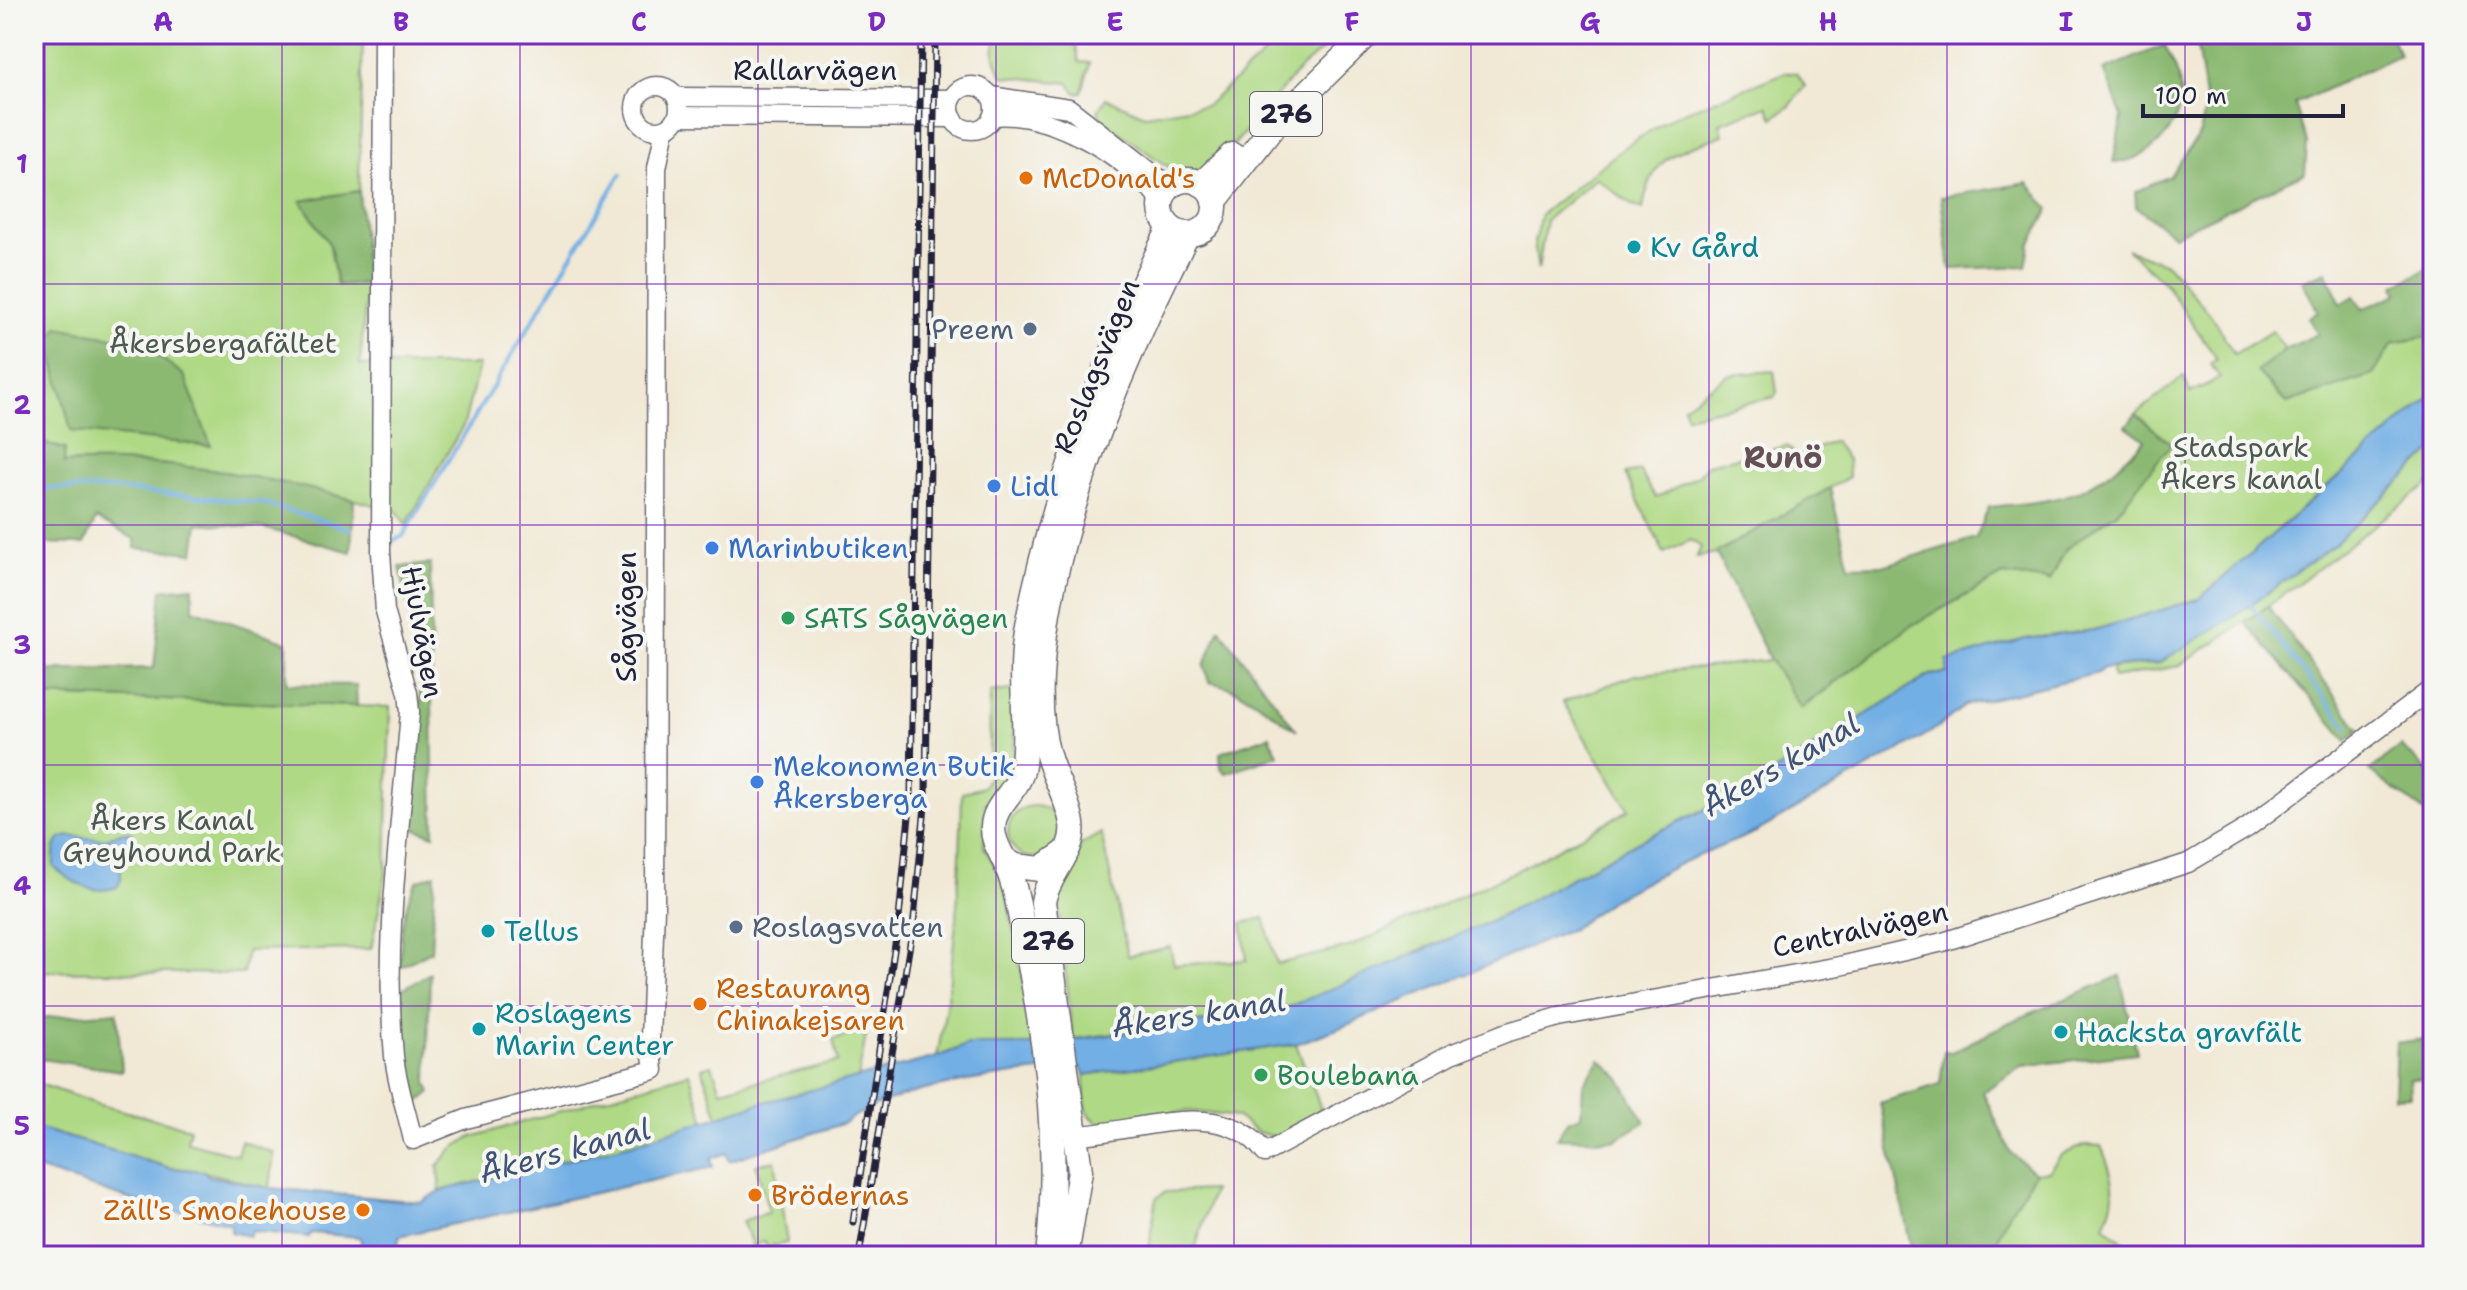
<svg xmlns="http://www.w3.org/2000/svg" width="2467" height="1290" font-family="'Shantell Sans',sans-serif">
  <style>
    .green { fill: #afd984; stroke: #687e60; stroke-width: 2 }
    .forest { fill: #8bb972; stroke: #566e56; stroke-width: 2 }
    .water { fill: #72afe4; stroke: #4a6890; stroke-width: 2 }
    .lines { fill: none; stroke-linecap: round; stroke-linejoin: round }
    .stream { stroke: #72afe4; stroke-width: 4 }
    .minor-casing { stroke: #6a6871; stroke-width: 21 }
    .major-casing { stroke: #6a6871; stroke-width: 27 }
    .minor { stroke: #fff; stroke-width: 18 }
    .major { stroke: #fff; stroke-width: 24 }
    .rail-casing { stroke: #22223b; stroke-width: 7 }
    .rail { stroke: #f6f6f2; stroke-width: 4; stroke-dasharray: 12; stroke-linecap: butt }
    .grid { fill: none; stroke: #7b2cbf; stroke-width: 2; stroke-opacity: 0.55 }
    .food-dot { fill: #e8710a; stroke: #f6f6f2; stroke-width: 3 }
    .culture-dot { fill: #0f9aa8; stroke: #f6f6f2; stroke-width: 3 }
    .service-dot { fill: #5c6f8a; stroke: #f6f6f2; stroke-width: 3 }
    .shop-dot { fill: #3f7fe0; stroke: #f6f6f2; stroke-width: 3 }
    .leisure-dot { fill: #2e9e5b; stroke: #f6f6f2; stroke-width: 3 }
    .labels { text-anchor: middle; stroke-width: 8; stroke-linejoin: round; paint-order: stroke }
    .shield { fill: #f6f6f2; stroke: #626272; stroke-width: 2 }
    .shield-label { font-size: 26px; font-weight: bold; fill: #22223b }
    .street-label { font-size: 28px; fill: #22223b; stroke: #f6f6f2 }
    .food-label { font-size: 28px; fill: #c56008; stroke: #f6f6f2; text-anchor: start }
    .culture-label { font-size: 28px; fill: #0d838f; stroke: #f6f6f2; text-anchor: start }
    .service-label { font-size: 28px; fill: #4e5e75; stroke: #f6f6f2; text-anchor: end }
    .park-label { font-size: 28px; fill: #4c5951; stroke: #f6f6f2 }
    .shop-label { font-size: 28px; fill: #366cbe; stroke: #f6f6f2; text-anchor: start }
    .leisure-label { font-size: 28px; fill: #27864d; stroke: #f6f6f2; text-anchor: start }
    .neighbourhood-label { font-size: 30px; font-weight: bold; fill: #655058; stroke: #f6f6f2 }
    .water-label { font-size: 30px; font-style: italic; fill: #3e5376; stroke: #f6f6f2 }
    .neatline { fill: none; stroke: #7b2cbf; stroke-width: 3 }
    .grid-label { font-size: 26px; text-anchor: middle; font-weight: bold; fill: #7b2cbf }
  </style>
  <rect width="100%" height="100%" fill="#f6f6f2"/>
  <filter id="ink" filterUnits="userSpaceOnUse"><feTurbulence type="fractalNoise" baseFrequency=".0125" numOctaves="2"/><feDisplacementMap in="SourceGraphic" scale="16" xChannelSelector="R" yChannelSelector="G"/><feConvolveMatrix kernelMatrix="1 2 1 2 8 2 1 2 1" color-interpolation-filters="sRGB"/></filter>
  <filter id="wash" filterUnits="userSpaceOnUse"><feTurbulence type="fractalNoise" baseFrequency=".006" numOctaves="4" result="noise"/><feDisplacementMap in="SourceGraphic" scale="32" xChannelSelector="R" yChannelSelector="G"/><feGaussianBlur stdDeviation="1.8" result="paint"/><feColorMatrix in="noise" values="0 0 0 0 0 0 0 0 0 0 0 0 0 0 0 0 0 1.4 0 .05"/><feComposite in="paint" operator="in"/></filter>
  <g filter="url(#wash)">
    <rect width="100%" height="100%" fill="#f1e9d5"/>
    <g class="green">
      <path d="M34 34H363L359 191 301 201 330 245 337 285 367 283 360 365H479L464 424 406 525 397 511C289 482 175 456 63 463L65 449 34 441Z"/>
      <path d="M1001 34H1074L1079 62 1090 63 1082 92 1076 93 1068 83 1003 76C995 63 990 47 1001 34Z"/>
      <polygon points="1259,34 1282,39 1288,34 1341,34 1300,69 1217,164 1197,177 1165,165 1102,120 1098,111 1106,98 1145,115 1207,105 1267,52"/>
      <path d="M1787 72 1797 73 1805 86 1790 106 1773 118 1768 106 1720 123 1723 135C1677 152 1651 154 1643 209L1633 206 1596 178 1546 220 1538 270 1534 242 1541 214 1625 147 1674 116Z"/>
      <polygon points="2127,249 2167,264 2211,315 2234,354 2272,331 2285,349 2258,372 2286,403 2373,375 2393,343 2433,336 2433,394 2199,599 2094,630 2025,639 1947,673 1930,675 1741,792 1639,841 1492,921 1418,951 1313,1000 1274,1013 1073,1039 1057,890 1076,862 1081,845 1101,833 1128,956 1170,947 1174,965 1247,960 1242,923 1264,918 1277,964 1349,947 1516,871 1629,810 1563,702 1635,675 1770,660 1802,708 1912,625 2003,575 2050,581 2066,549 2117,512 2170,443 2136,414 2184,376 2190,393 2220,378 2210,364 2217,359 2164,282"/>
      <polygon points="1774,371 1777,393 1774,397 1687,416 1683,406 1728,375"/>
      <polygon points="1834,441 1848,461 1849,477 1716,553 1697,557 1701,547 1691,540 1664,553 1625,474 1640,471 1656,498 1699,475 1708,464 1787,446 1798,457"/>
      <polygon points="2433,450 2433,481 2268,606 2179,666 2113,678 2112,668 2159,663 2334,545"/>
      <path d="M1013 690 1014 763 985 805 984 847 1004 882 1036 1045H967L937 1057C955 967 960 885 962 793L983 787 989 777 990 692Z"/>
      <polygon points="34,696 390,707 386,874 371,949 247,951 243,974 34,971"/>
      <circle cx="1034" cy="832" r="26"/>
      <polygon points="867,1030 858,1078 718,1117 702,1068 712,1065 721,1090 838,1062 833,1040"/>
      <path d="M1296 1044 1321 1109 1282 1139 1257 1132 1237 1117 1188 1111 1099 1123C1081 1113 1085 1094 1085 1075Z"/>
      <polygon points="689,1073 705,1121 628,1145 440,1191 438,1166 451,1150 469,1138"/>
      <path d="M34 1082 100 1105 190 1128 187 1142 237 1155 241 1141 274 1153 270 1188C237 1182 202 1168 171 1168L34 1127Z"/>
      <path d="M2085 1145 2101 1146C2114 1177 2119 1194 2104 1225L2125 1243 2095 1256H1990L2006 1218 2035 1173 2049 1171 2061 1155Z"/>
      <polygon points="775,1160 787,1243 767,1247 765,1241 752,1246 742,1221 769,1212 756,1165"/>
      <polygon points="1213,1190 1193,1256 1148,1256 1156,1198 1166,1192"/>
    </g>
    <g class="forest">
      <polygon points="2212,34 2391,34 2399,55 2295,104 2307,143 2305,173 2174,235 2136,207 2135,192 2170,176 2200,133 2206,106 2197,45"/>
      <path d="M2165 45C2169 56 2177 69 2179 80 2187 124 2155 159 2113 163L2122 116 2104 70Z"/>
      <polygon points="2028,183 2049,209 2030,245 2026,266 1950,269 1941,197"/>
      <polygon points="359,191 367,283 337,285 330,245 301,201"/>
      <polygon points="2433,266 2433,336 2393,343 2373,375 2286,403 2257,371 2285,349 2318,334 2308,318 2318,311 2302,281 2326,271 2341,304 2354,296 2363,309 2398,294 2395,285"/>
      <polygon points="58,327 140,343 184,375 211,446 71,431 49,341"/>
      <path d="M2136 414 2171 444 2117 512 2066 549 2050 581 2003 575 1912 625 1801 708 1770 660 1716 553 1830 488 1849 566 1886 565 1976 538 1989 507C2071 499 2085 499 2145 440L2126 426Z"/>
      <path d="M34 441 65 449 64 463C160 457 261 475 354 500L351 552 263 528 198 523 194 553 135 548V539L96 519 84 544 34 543Z"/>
      <polygon points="430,564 434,835 410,827 417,786 421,668 400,567"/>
      <polygon points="193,587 193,609 287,642 287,684 356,685 357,706 34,696 34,671 154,668 162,590"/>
      <polygon points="2268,606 2359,729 2347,741 2245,622"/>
      <path d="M1220 628V629L1297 731C1270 712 1242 687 1209 682L1204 666Z"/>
      <polygon points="1270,736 1278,755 1226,773 1221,768 1220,753"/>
      <polygon points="2401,746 2433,776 2433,818 2369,771"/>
      <path d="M435 874 431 951 400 967C401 935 401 909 417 881Z"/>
      <polygon points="430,973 427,1084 431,1092 413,1107 401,990"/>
      <polygon points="2120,976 2137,1053 2022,1066 1983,1092 2011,1153 2035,1173 2006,1218 1990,1256 1913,1256 1880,1103 1940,1084 1944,1051 1952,1052 2008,1023"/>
      <polygon points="117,1012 122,1071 40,1059 38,1018"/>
      <polygon points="2433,1038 2433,1079 2410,1079 2411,1096 2394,1097 2396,1043"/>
      <polygon points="1600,1059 1619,1077 1645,1122 1615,1140 1557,1138 1567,1121 1581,1116 1583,1085"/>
    </g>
    <g class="water">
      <path d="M2433 394V450L2334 545 2232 618 2159 663 2103 668 2098 673 1966 705 1931 732 1756 832 1681 863 1613 899 1572 929 1337 1029 1296 1044 1085 1075 1080 1067C1016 1073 895 1085 844 1123L729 1161 727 1153 711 1158 713 1167 399 1236 397 1256H364L360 1237 311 1233 309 1237 251 1231 249 1236 231 1232V1224L135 1201 34 1168V1127L170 1168 204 1171 209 1176 270 1188 421 1202 440 1191 630 1144 761 1103 937 1057 967 1045H1036L1274 1013 1492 921 1639 841 1741 792 1930 675 1947 673V661L2025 639 2094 630 2199 599Z"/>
      <path d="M125 832 132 833C138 848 127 851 121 862V880L117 887C93 896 72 883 54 867 51 824 72 839 101 839 110 839 117 833 125 832Z"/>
    </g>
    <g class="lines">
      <g class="stream">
        <polyline points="34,488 114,489 263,503 350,529"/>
        <polyline points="393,541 403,536 621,174"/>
        <polyline points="2251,605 2348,728"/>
      </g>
    </g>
  </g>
  <g filter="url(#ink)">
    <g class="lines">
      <defs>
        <g id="minor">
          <path d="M383 34 381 552 385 611 408 693 410 712C401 827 383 940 394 1056 397 1084 407 1113 413 1140L466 1119 654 1070 650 1039 655 908 657 168 665 129"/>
          <circle cx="657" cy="108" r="22"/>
          <circle cx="972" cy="108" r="22"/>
          <polyline points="991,96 1069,108 1157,177 1173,185"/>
          <polyline points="677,97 952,99"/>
          <polyline points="678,116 953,118"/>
          <path d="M993 116C1051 111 1126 155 1161 201"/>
          <path d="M1077 1135C1136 1133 1224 1094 1265 1153L1451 1054 1505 1033 1559 1017 1840 966 1943 942 2188 863 2247 828 2433 688"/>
        </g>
        <g id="major">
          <circle cx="1188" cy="207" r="27"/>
          <polyline points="1201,184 1232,155"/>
          <polyline points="1214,202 1272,128 1367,34"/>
          <polyline points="1003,858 1015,866 1041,869 1064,853"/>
          <path d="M1048 1256C1061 1138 1045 1035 1021 920 1018 900 1013 880 1005 862 1000 850 993 842 993 828 993 803 1021 790 1023 765 1028 718 1018 672 1027 626 1054 485 1107 355 1170 228"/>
          <path d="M1066 1256 1080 1171 1043 902C1047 875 1076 852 1072 824 1069 801 1054 778 1048 755 1041 731 1040 701 1041 676 1049 530 1121 364 1187 235"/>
        </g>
      </defs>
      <use href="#minor" class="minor-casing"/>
      <use href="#major" class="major-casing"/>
      <use href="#minor" class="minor"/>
      <use href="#major" class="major"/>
      <defs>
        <g id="rail">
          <polyline points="853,1222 899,918 911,795 921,34"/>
          <polyline points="859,1256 914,919 926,796 935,34"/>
        </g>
      </defs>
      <use href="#rail" class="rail-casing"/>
      <use href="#rail" class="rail"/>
    </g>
  </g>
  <path class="grid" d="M282 34V1256M520 34V1256M758 34V1256M996 34V1256M1234 34V1256M1471 34V1256M1709 34V1256M1947 34V1256M2185 34V1256M34 284H2433M34 525H2433M34 765H2433M34 1006H2433"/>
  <g class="food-dot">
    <circle cx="1026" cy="178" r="8"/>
    <circle cx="700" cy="1004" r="8"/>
    <circle cx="755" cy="1195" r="8"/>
    <circle cx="363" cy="1210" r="8"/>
  </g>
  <g class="culture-dot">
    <circle cx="1634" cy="247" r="8"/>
    <circle cx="488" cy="931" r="8"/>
    <circle cx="479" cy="1029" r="8"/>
    <circle cx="2061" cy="1032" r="8"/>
  </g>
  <g class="service-dot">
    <circle cx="1030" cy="329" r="8"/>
    <circle cx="736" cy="927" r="8"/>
  </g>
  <g class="shop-dot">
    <circle cx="994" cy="486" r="8"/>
    <circle cx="712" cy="548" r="8"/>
    <circle cx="757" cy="782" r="8"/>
  </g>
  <g class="leisure-dot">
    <circle cx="788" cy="618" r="8"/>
    <circle cx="1261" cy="1075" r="8"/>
  </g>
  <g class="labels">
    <g class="shield">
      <rect x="1250" y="92" width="72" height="44" rx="6"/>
      <rect x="1012" y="919" width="72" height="44" rx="6"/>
    </g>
    <g class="shield-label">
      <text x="1286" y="123">276</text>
      <text x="1048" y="950">276</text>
    </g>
    <g class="street-label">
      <text x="815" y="80">Rallarvägen</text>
      <text transform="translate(1096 366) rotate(-68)" y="10">Roslagsvägen</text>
      <text transform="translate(626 617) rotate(-90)" y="10">Sågvägen</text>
      <text transform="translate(423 632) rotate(80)" y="10">Hjulvägen</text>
      <text transform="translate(1860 929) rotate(-12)" y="10">Centralvägen</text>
    </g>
    <g class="food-label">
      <text x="1042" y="188">McDonald's</text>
      <text x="716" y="998">Restaurang<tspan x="716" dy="32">Chinakejsaren</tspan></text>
      <text x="771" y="1205">Brödernas</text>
      <text x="347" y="1220" text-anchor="end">Zäll's Smokehouse</text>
    </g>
    <g class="culture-label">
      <text x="1650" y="257">Kv Gård</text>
      <text x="504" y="941">Tellus</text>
      <text x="495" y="1023">Roslagens<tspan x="495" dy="32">Marin Center</tspan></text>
      <text x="2077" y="1042">Hacksta gravfält</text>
    </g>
    <g class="service-label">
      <text x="1014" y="339">Preem</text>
      <text x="752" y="937" text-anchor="start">Roslagsvatten</text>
    </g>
    <g class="park-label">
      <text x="223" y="353">Åkersbergafältet</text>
      <text x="2241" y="457">Stadspark<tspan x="2241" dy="32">Åkers kanal</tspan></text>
      <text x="172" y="830">Åkers Kanal<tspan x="172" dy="32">Greyhound Park</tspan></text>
    </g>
    <g class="shop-label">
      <text x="1010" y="496">Lidl</text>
      <text x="728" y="558">Marinbutiken</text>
      <text x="773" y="776">Mekonomen Butik<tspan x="773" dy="32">Åkersberga</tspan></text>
    </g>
    <g class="leisure-label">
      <text x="804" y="628">SATS Sågvägen</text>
      <text x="1277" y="1085">Boulebana</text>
    </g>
    <g class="neighbourhood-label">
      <text x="1783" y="468">Runö</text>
    </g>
    <g class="water-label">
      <text transform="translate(1781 765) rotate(-30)" y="10">Åkers kanal</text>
      <text transform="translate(1199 1014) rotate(-9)" y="10">Åkers kanal</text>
      <text transform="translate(565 1151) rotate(-15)" y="10">Åkers kanal</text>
    </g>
  </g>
  <rect width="2467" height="1290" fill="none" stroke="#f6f6f2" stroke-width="88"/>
  <path d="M2143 104v12h200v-12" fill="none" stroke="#22223b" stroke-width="4"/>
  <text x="2155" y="104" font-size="24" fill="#22223b" stroke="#f6f6f2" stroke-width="6" paint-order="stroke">100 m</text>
  <rect x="44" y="44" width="2379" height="1202" class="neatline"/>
  <g class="grid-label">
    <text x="163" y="31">A</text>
    <text x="401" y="31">B</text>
    <text x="639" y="31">C</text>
    <text x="877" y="31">D</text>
    <text x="1115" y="31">E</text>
    <text x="1352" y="31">F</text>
    <text x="1590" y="31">G</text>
    <text x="1828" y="31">H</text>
    <text x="2066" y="31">I</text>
    <text x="2304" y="31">J</text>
    <text x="22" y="173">1</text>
    <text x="22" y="414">2</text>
    <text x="22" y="654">3</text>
    <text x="22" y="895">4</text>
    <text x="22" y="1135">5</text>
  </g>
</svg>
